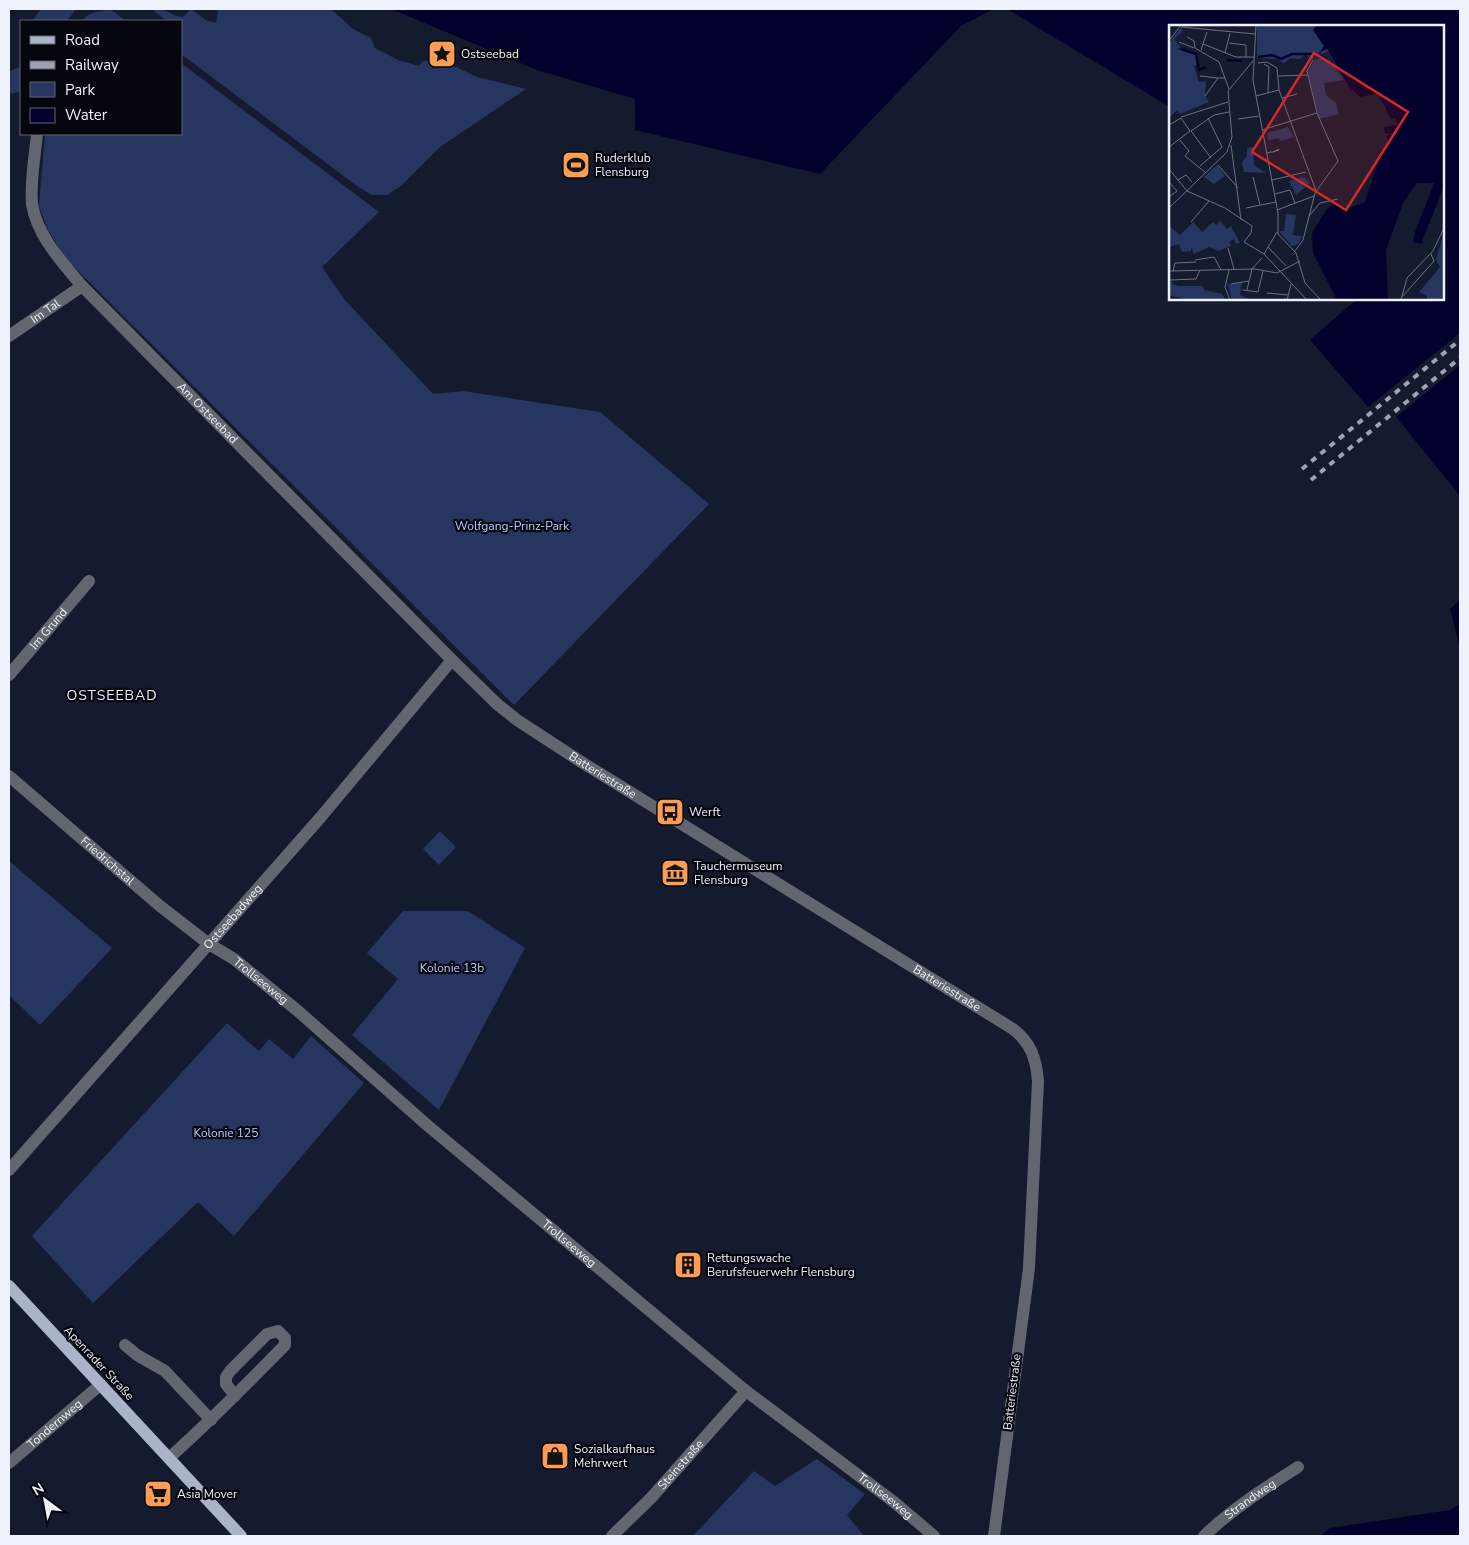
<svg xmlns="http://www.w3.org/2000/svg" width="1469" height="1545" font-family="'Nunito Sans',sans-serif">
  <style>
    .green { fill: #273661 }
    .water { fill: #02002c }
    .lines { fill: none; stroke-linecap: round; stroke-linejoin: round }
    .minor { stroke: #626671; stroke-width: 12 }
    .major { stroke: #aab3c8; stroke-width: 12 }
    .rail { stroke: #9ea3b1; stroke-width: 4; stroke-dasharray: 6 6; stroke-linecap: butt }
    .labels { text-anchor: middle; stroke-width: 4.5; stroke-linejoin: round; paint-order: stroke }
    .poi-label { font-size: 12px; fill: #eef2fd; stroke: #04060e; text-anchor: start }
    .street-label { font-size: 12px; fill: #eef2fd; stroke: #04060e }
    .park-label { font-size: 12px; fill: #b8cbfd; stroke: #04060e }
    .neighbourhood-label { font-size: 14px; letter-spacing: 1px; fill: #eef2fd; stroke: #04060e }
    .inset-river { fill: none; stroke: #02002c; stroke-width: 2.5 }
    .inset-road { fill: none; stroke: #6c7181; stroke-width: 1 }
    .view { fill: #d62828; fill-opacity: 0.15; stroke: #d62828; stroke-width: 2.5 }
    .inset-edge { fill: none; stroke: #eef2fd; stroke-width: 2.5 }
  </style>
  <rect width="100%" height="100%" fill="#151b2e"/>
  <g class="green">
    <polygon points="41,9 76,9 67,21 32,21"/>
    <path d="M156 9C169 9 170 16 183 17L191 9 206 20 216 23 218 12 216 9H331L353 29 371 38 375 48 398 60 419 66 423 61 434 60 444 63 449 67H456L477 77 526 89 440 147 401 186 387 195H372L357 186 181 54V21H167L154 11Z"/>
    <path d="M111 10 126 21H82C89 11 100 11 111 10Z"/>
    <polygon points="181,63 379,212 322,267 344,299 433,394 463,391 600,412 709,504 514,705 66,259 48,230 39,206 45,134 181,134"/>
    <polygon points="21,67 21,91 11,94 9,88 9,71"/>
    <polygon points="440,831 456,847 439,865 423,849"/>
    <polygon points="9,861 112,948 40,1025 9,995"/>
    <polygon points="403,911 468,911 525,948 439,1110 352,1035 398,979 367,953"/>
    <polygon points="227,1023 259,1051 269,1039 293,1059 311,1036 364,1083 234,1236 198,1202 93,1303 32,1236"/>
    <polygon points="817,1459 865,1494 847,1515 864,1536 693,1536 754,1471 775,1486"/>
  </g>
  <g class="water">
    <polygon points="391,9 994,9 961,26 820,174 635,130 635,99 537,70"/>
    <polygon points="1007,9 1460,9 1460,333 1368,407 1310,340 1357,299 1443,299 1443,26 1170,26 1170,107"/>
    <polygon points="1460,365 1460,496 1396,417"/>
    <polygon points="1460,600 1460,649 1450,609"/>
    <polygon points="1460,1504 1460,1536 1320,1536 1330,1528 1450,1510"/>
  </g>
  <g class="lines">
    <g class="minor">
      <path id="s1" d="M37 134C35 156 30 181 32 204 37 236 62 262 82 286L452 660 497 704 517 720 583 763 1013 1029C1031 1043 1036 1058 1038 1081L1029 1268 994 1536"/>
      <path id="s2" d="M9 336 82 286"/>
      <path id="s3" d="M9 675 89 581"/>
      <path id="s4" d="M9 776 160 906 209 944 234 959 298 1011 427 1125 746 1391 894 1502 934 1536"/>
      <path id="s5" d="M9 1170 320 818 452 660"/>
      <polyline points="125,1345 137,1355 165,1371 211,1420"/>
      <path d="M169 1458C209 1422 247 1384 285 1345V1338L278 1331 267 1334 230 1371 226 1377V1384L235 1396"/>
      <path id="s6" d="M9 1463 100 1385"/>
      <path id="s7" d="M612 1536 651 1498 746 1391"/>
      <path id="s8" d="M1204 1536C1232 1509 1265 1488 1298 1467"/>
    </g>
    <polyline class="major" points="9,1286 241,1536"/>
    <g class="rail">
      <polyline points="1302,469 1460,340"/>
      <polyline points="1311,480 1460,358"/>
    </g>
  </g>
  <defs>
    <symbol id="sight-square" viewBox="-11 -11 22 22"><rect x="-9" y="-9" width="18" height="18" rx="4" fill="#fd9d55" stroke="#04060e"/><path d="M0-6L1.8-2.2L6-1.7L2.9 1.2L3.7 5.4L0 3.3L-3.7 5.4L-2.9 1.2L-6-1.7L-1.8-2.2Z" fill="#111"/></symbol>
    <symbol id="stadium-square" viewBox="-11 -11 22 22"><rect x="-9" y="-9" width="18" height="18" rx="4" fill="#fd9d55" stroke="#04060e"/><path d="M0-5a6.5 5 0 1 0 0 10a6.5 5 0 1 0 0-10ZM-3.5-1.8h7v3.6h-7Z" fill="#111"/></symbol>
    <symbol id="bus-square" viewBox="-11 -11 22 22"><rect x="-9" y="-9" width="18" height="18" rx="4" fill="#fd9d55" stroke="#04060e"/><path d="M-5-6H5V4H4V6H2V4H-2V6H-4V4H-5ZM-3.5-4V0h7V-4ZM-3.5 1.2v1.5H-2V1.2ZM2 1.2v1.5H3.5V1.2Z" fill="#111"/></symbol>
    <symbol id="museum-square" viewBox="-11 -11 22 22"><rect x="-9" y="-9" width="18" height="18" rx="4" fill="#fd9d55" stroke="#04060e"/><path d="M0-6L6-3V-2H-6V-3ZM-5-1h2V3h-2ZM-1-1h2V3h-2ZM3-1h2V3H3ZM-6 4H6V6H-6Z" fill="#111"/></symbol>
    <symbol id="building-square" viewBox="-11 -11 22 22"><rect x="-9" y="-9" width="18" height="18" rx="4" fill="#fd9d55" stroke="#04060e"/><path d="M-4-6H4V6H1V3H-1V6H-4ZM-2.5-4.3h1.7v1.8h-1.7ZM.8-4.3h1.7v1.8H.8ZM-2.5-1h1.7V.8h-1.7ZM.8-1h1.7V.8H.8Z" fill="#111"/></symbol>
    <symbol id="shop-square" viewBox="-11 -11 22 22"><rect x="-9" y="-9" width="18" height="18" rx="4" fill="#fd9d55" stroke="#04060e"/><path d="M-5-2.5h2.3a2.7 3.5 0 0 1 5.4 0H5L5.5 6h-11ZM-1.5-2.5h3a1.5 2.3 0 0 0-3 0Z" fill="#111"/></symbol>
    <symbol id="supermarket-square" viewBox="-11 -11 22 22"><rect x="-9" y="-9" width="18" height="18" rx="4" fill="#fd9d55" stroke="#04060e"/><path d="M-6-5.5h2.5l.6 2H6L4.5 2H-2.5L-4.4-4H-6ZM-1.5 3.2a1.3 1.3 0 1 0 .1 0ZM3 3.2a1.3 1.3 0 1 0 .1 0Z" fill="#111"/></symbol>
  </defs>
  <g fill-rule="evenodd">
    <use href="#sight-square" x="426" y="38" width="32" height="32"/>
    <use href="#stadium-square" x="560" y="149" width="32" height="32"/>
    <use href="#bus-square" x="654" y="796" width="32" height="32"/>
    <use href="#museum-square" x="659" y="857" width="32" height="32"/>
    <use href="#building-square" x="672" y="1249" width="32" height="32"/>
    <use href="#shop-square" x="539" y="1440" width="32" height="32"/>
    <use href="#supermarket-square" x="142" y="1478" width="32" height="32"/>
  </g>
  <g class="labels">
    <g class="poi-label">
      <text x="461" y="58">Ostseebad</text>
      <text x="595" y="162">Ruderklub<tspan x="595" dy="14">Flensburg</tspan></text>
      <text x="689" y="816">Werft</text>
      <text x="694" y="870">Tauchermuseum<tspan x="694" dy="14">Flensburg</tspan></text>
      <text x="707" y="1262">Rettungswache<tspan x="707" dy="14">Berufsfeuerwehr Flensburg</tspan></text>
      <text x="574" y="1453">Sozialkaufhaus<tspan x="574" dy="14">Mehrwert</tspan></text>
      <text x="177" y="1498">Asia Mover</text>
    </g>
    <g class="street-label">
      <text dy="4" stroke="none"><textPath href="#s2" startOffset="44">Im Tal</textPath></text>
      <text dy="4" stroke="none"><textPath href="#s1" startOffset="346">Am Ostseebad</textPath></text>
      <text dy="4" stroke="none"><textPath href="#s3" startOffset="61">Im Grund</textPath></text>
      <text dy="4" stroke="none"><textPath href="#s1" startOffset="884">Batteriestraße</textPath></text>
      <text dy="4" stroke="none"><textPath href="#s4" startOffset="130">Friedrichstal</textPath></text>
      <text dy="4" stroke="none"><textPath href="#s5" startOffset="338">Ostseebadweg</textPath></text>
      <text dy="4" stroke="none"><textPath href="#s4" startOffset="325">Trollseeweg</textPath></text>
      <text dy="4" stroke="none"><textPath href="#s1" startOffset="1289">Batteriestraße</textPath></text>
      <text dy="4" stroke="none"><textPath href="#s4" startOffset="730">Trollseeweg</textPath></text>
      <text transform="translate(99 1363) rotate(47)" y="4">Apenrader Straße</text>
      <text transform="translate(1012 1392) rotate(-83)" y="4">Batteriestraße</text>
      <text dy="4" stroke="none"><textPath href="#s6" startOffset="60">Tondernweg</textPath></text>
      <text dy="4" stroke="none"><textPath href="#s7" startOffset="99">Steinstraße</textPath></text>
      <text dy="4" stroke="none"><textPath href="#s4" startOffset="1135">Trollseeweg</textPath></text>
      <text dy="4" stroke="none"><textPath href="#s8" startOffset="59">Strandweg</textPath></text>
    </g>
    <g class="park-label">
      <text x="512" y="530">Wolfgang-Prinz-Park</text>
      <text x="452" y="972">Kolonie 13b</text>
      <text x="226" y="1137">Kolonie 125</text>
    </g>
    <g class="neighbourhood-label">
      <text x="112" y="700">OSTSEEBAD</text>
    </g>
  </g>
  <g transform="translate(1169 25)">
    <rect width="275" height="275" fill="#151b2e"/>
    <path d="M88 0H149L182 60 180 62 159 27 152 29 153 35 158 38 159 33 175 55 155 58 157 70 167 78 170 89 150 94 139 47 146 34 152 33V27H144L143 29 149 27 150 30 146 33 148 30 144 29V35L136 29 131 34 122 33 115 38 108 34 88 33ZM13 1V7L5 14 12 23 7 24 27 29 28 40 25 41 30 57 37 56 36 70 40 77 11 89 8 85 0 93V18ZM119 102 125 112 111 116 110 113 99 115 98 108ZM84 122 85 140 97 148 75 147 73 137 78 131V123ZM48 140 56 151 45 159 35 152ZM135 152 141 158 127 170 120 156ZM117 189 127 190 124 210 133 211 129 219 123 221 110 206H115ZM51 196 58 204 62 201 71 218 67 219 65 214 60 217 62 221 49 226 40 222 25 229 22 222V226L13 227 10 219 0 222 1 202 11 210 24 197 33 207 44 197 47 200ZM275 207V275H258V271L250 267 271 242 267 234ZM4 256 3 259 10 261H34L35 265 53 269 56 274 20 275 0 270V258ZM58 256 61 260 73 257 71 270 82 275H63Z" fill="#273661"/>
    <path d="M148 0H275V161L252 219 244 217 246 207 265 158H248L234 178 217 225 219 275H168L144 228 143 208 157 185 164 179 180 183 196 177 213 125 219 124 218 110 238 108 216 109 215 102 228 100 227 93 222 94 209 68 191 72 180 62 158 24 151 27 155 21 144 5Z" fill="#02002c"/>
    <path class="inset-river" d="M12 24 27 29 30 45 37 42M89 32 103 30 112 34 123 29H143M58 35 73 36"/>
    <path class="inset-road" d="M87 0 84 55 109 188V209L127 228 136 258 152 275M13 2 86 9M18 12 25 16 26 23 50 37 60 64M0 16 12 0M10 17 25 23M60 18 77 20V32M34 19 67 32H85M32 25 38 7M56 28 61 8M89 38 98 37 108 43 110 65 147 166M95 39 100 42 99 68M31 51 49 53M109 51 139 50M36 71 49 53H56M87 71 110 65M113 73 128 69M12 92 59 77M69 94 90 91M0 100 12 93 21 106 0 122M93 105 148 88M11 115 20 126 16 131 37 148M62 120 72 195M98 128 102 127H104L110 125V124L104 127M42 133 22 106 45 90 60 87M49 140 69 163M31 141 53 122 39 93M0 144 18 166 56 183 83 201 82 208 75 217M84 152 91 180M9 155 17 150 23 157M103 155 137 147M0 157 8 166 0 172M106 169 121 165 126 178M0 183 58 127 63 112 59 66 84 36M77 183 107 177M108 185 145 171M140 191 151 178 169 174M22 197 40 176M75 217 95 229 138 275M99 222 117 241M59 223 65 244M126 226 134 215 146 168 169 136 148 88 138 46 144 35M95 229 108 207M26 235 45 232 52 245M60 245 56 262 61 275M0 246 86 244 108 248 131 236M4 246 6 238 27 237M1 255 27 254 31 245M62 259 80 256M74 265 89 267 94 246M78 265 83 244 93 233M98 268 119 270M233 272 265 236 262 229M118 275 122 259M232 275 238 253 264 226 275 203"/>
    <path class="view" d="M145 28 239 87 177 185 83 127Z"/>
    <rect width="275" height="275" class="inset-edge"/>
  </g>
  <rect width="1469" height="1545" fill="none" stroke="#eef2fd" stroke-width="20"/>
  <rect x="20" y="20" width="162" height="115" fill="#04060e" stroke="#62646e"/>
  <rect x="30" y="36" width="25" height="8" fill="#aab3c8" stroke="#62646e"/>
  <text x="65" y="45" font-size="15" fill="#eef2fd">Road</text>
  <rect x="30" y="61" width="25" height="8" fill="#9ea3b1" stroke="#62646e"/>
  <text x="65" y="70" font-size="15" fill="#eef2fd">Railway</text>
  <rect x="30" y="82" width="25" height="15" fill="#273661" stroke="#62646e"/>
  <text x="65" y="95" font-size="15" fill="#eef2fd">Park</text>
  <rect x="30" y="108" width="25" height="15" fill="#02002c" stroke="#62646e"/>
  <text x="65" y="120" font-size="15" fill="#eef2fd">Water</text>
  <g transform="translate(45 1500) rotate(328)" stroke="#04060e" stroke-width="4" paint-order="stroke">
  <path d="M0-4L9 19L0 12L-9 19Z" fill="#eef2fd"/>
  <text y="-8" font-size="14" font-weight="bold" text-anchor="middle" fill="#eef2fd">N</text>
  </g>
</svg>
